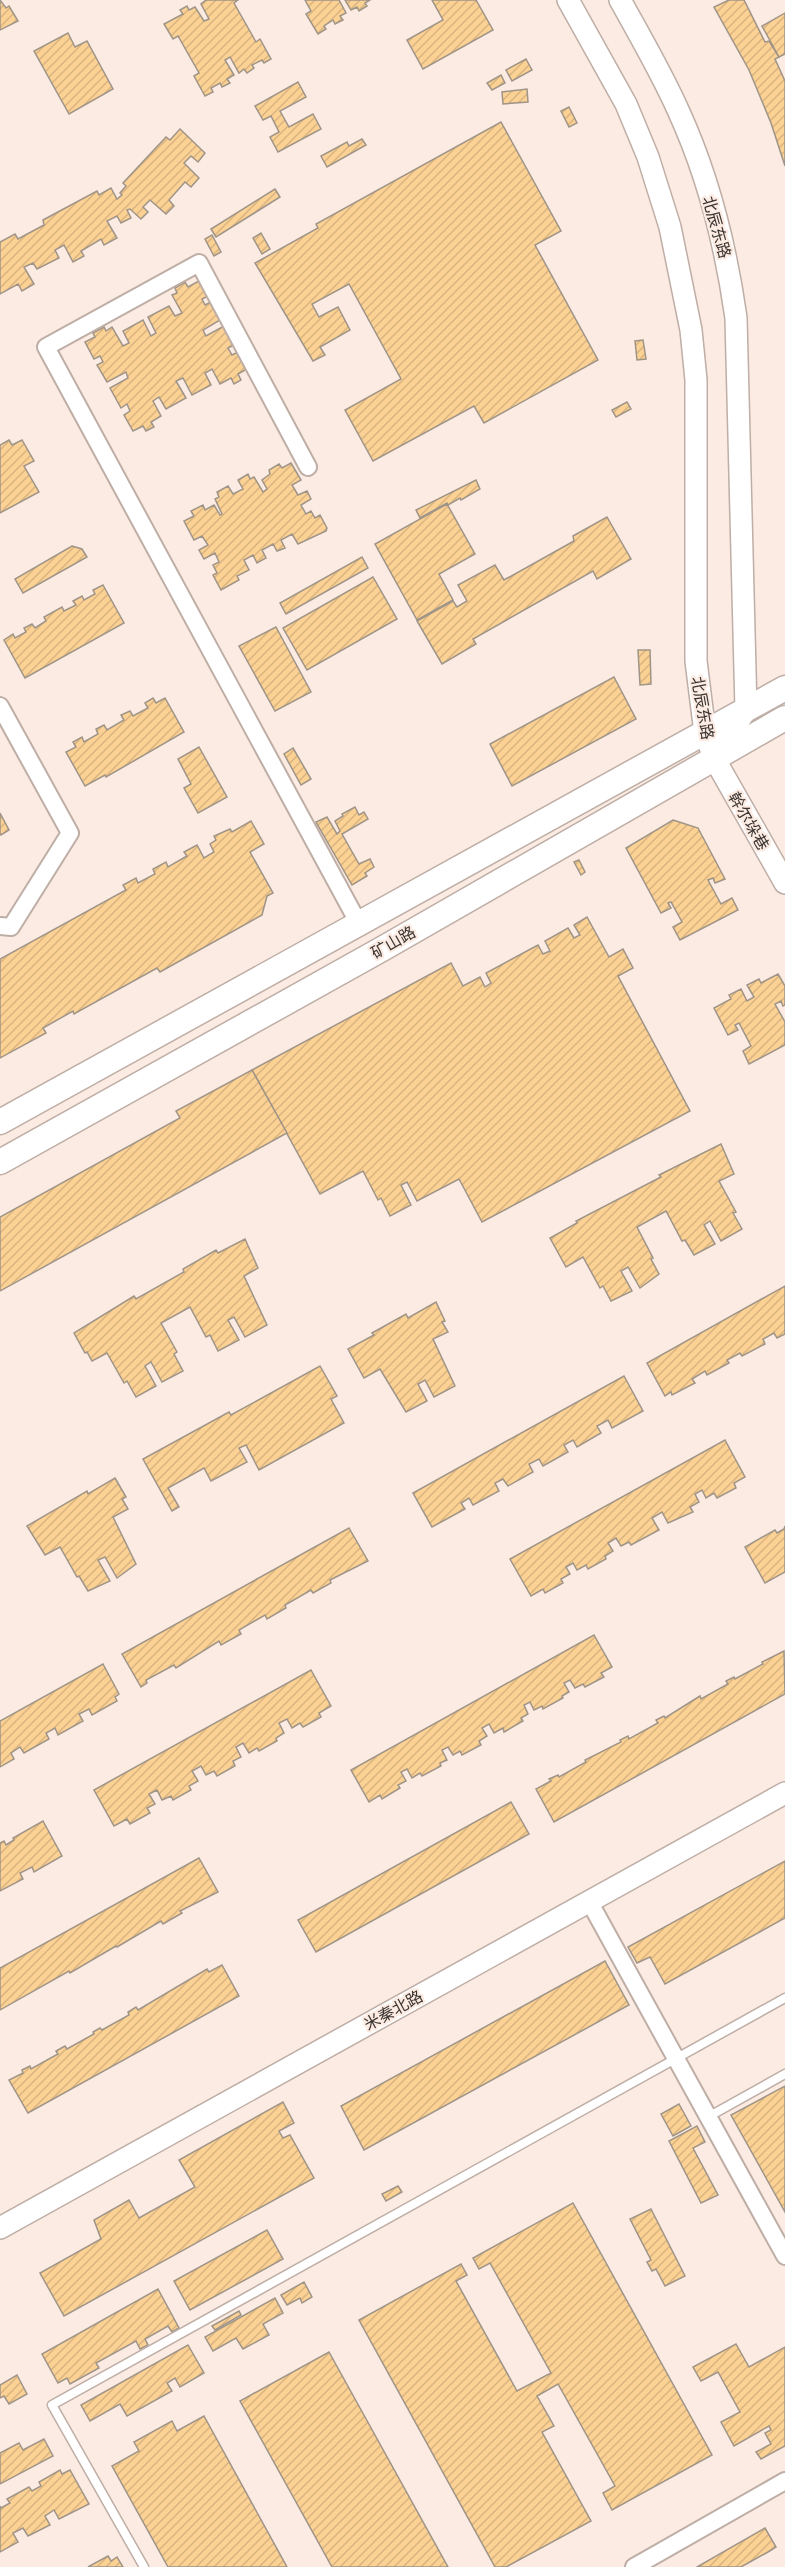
<svg xmlns="http://www.w3.org/2000/svg" width="785" height="2567" font-family="Barlow,'Noto Sans SC',sans-serif">
  <style>
    .building { fill: url(#building-hatch); stroke: #9e9487; stroke-width: 1.5 }
    .lines { fill: none; stroke-linecap: round; stroke-linejoin: round }
    .service-casing { stroke: #beaea6; stroke-width: 11 }
    .minor-casing { stroke: #beaea6; stroke-width: 20 }
    .tertiary-casing { stroke: #beaea6; stroke-width: 24 }
    .secondary-casing { stroke: #beaea6; stroke-width: 27 }
    .service { stroke: #fff; stroke-width: 8 }
    .minor { stroke: #fff; stroke-width: 16 }
    .tertiary { stroke: #fff; stroke-width: 21 }
    .secondary { stroke: #fff; stroke-width: 24 }
    .labels { text-anchor: middle; stroke-width: 4.5; stroke-linejoin: round; paint-order: stroke }
    .street-label { font-size: 16px; fill: #3a3431; stroke: #fcebe2 }
  </style>
  <defs>
    <pattern id="building-hatch" width="6" height="6" patternUnits="userSpaceOnUse" patternTransform="scale(1.5)"><rect width="6" height="6" fill="#fcd194"/><path d="M-1 1l2-2M0 6l6-6M5 7l2-2" fill="none" stroke="#d9b480"/></pattern>
  </defs>
  <rect width="100%" height="100%" fill="#fcebe2"/>
  <g class="building">
    <polygon points="0,0 6,8 9,6 18,21 0,30"/>
    <polygon points="238,0 234,3 256,42 260,39 271,59 264,63 262,60 252,65 254,68 247,73 244,69 239,73 230,57 225,60 234,75 227,79 230,83 222,87 220,83 211,88 213,92 205,96 194,76 199,73 178,36 173,39 164,24 183,14 180,10 187,6 189,10 195,7 204,21 209,19 201,4 206,0"/>
    <polygon points="305,0 339,0 346,13 340,16 343,20 335,24 333,20 324,26 326,29 318,34 306,14 311,11"/>
    <polygon points="345,0 370,0 365,3 367,6 359,11 357,7 351,10"/>
    <polygon points="432,0 476,0 493,30 423,69 407,40 443,20"/>
    <polygon points="729,0 744,0 765,42 769,41 779,57 775,59 785,81 785,166 771,123 749,70 714,7"/>
    <polygon points="785,13 785,54 779,57 762,26"/>
    <polygon points="68,33 75,47 87,41 113,89 69,114 34,51"/>
    <polygon points="526,59 532,70 512,81 506,70"/>
    <polygon points="501,75 505,83 492,90 487,83"/>
    <polygon points="298,82 306,97 280,111 289,127 313,114 321,129 278,152 270,137 279,132 271,116 263,120 255,106"/>
    <polygon points="527,89 528,102 503,104 502,92"/>
    <polygon points="569,107 577,123 569,127 561,111"/>
    <polygon points="501,122 561,231 535,245 598,360 484,423 474,406 373,461 345,410 401,379 349,284 312,304 319,317 338,307 350,330 320,347 325,355 313,361 255,263 318,228 316,224"/>
    <polygon points="180,129 205,153 198,162 191,156 184,163 199,178 191,187 185,182 169,200 174,206 166,214 150,200 143,207 148,212 141,219 130,209 127,210 131,218 121,223 117,216 107,221 117,238 104,245 101,239 81,251 84,256 73,262 64,245 55,250 59,258 37,269 33,263 24,267 34,284 22,291 18,284 0,294 0,242 15,234 18,239 44,225 43,220 97,191 99,195 111,188 117,199 122,195 120,193 126,186 123,183 166,137 170,140"/>
    <polygon points="362,139 366,145 327,167 321,156 347,142 349,146"/>
    <polygon points="275,189 280,197 216,237 211,229"/>
    <polygon points="261,233 270,249 262,254 253,238"/>
    <polygon points="212,235 221,252 214,256 205,239"/>
    <polygon points="199,281 208,296 202,299 205,305 211,302 220,320 203,330 206,336 224,326 234,345 228,348 232,355 238,352 247,369 238,374 241,380 234,384 231,378 220,384 212,369 205,373 211,385 192,395 183,378 176,381 186,398 166,409 159,397 153,401 161,416 151,422 154,427 146,431 143,426 133,431 124,415 130,411 127,404 121,408 110,388 128,378 126,372 107,382 97,365 103,362 100,356 94,359 85,342 95,337 93,333 104,327 106,331 112,327 123,346 129,343 123,331 143,320 151,336 156,333 148,317 169,306 175,316 182,313 172,295 177,293 175,288 185,282 188,287"/>
    <polygon points="643,340 646,359 637,360 635,341"/>
    <polygon points="627,402 631,409 616,417 612,410"/>
    <polygon points="9,440 12,445 22,440 34,461 24,466 39,492 0,513 0,445"/>
    <polygon points="291,463 301,480 292,485 298,495 307,491 311,499 301,505 306,514 311,511 315,518 320,515 327,528 326,531 298,544 292,534 281,540 285,548 277,551 273,544 262,550 266,558 257,563 253,555 244,560 249,570 237,576 239,580 221,590 213,575 217,573 213,565 219,562 215,553 204,559 199,550 208,545 202,536 194,540 184,521 194,516 191,511 203,505 205,510 214,505 220,515 222,514 215,499 219,497 217,492 228,486 233,494 243,489 238,480 248,474 250,479 254,477 263,492 267,489 262,480 270,474 269,470 279,464 282,468"/>
    <polygon points="476,480 480,489 461,500 460,498 448,505 447,503 420,518 416,510"/>
    <polygon points="447,504 475,554 439,574 453,600 417,620 375,544"/>
    <polygon points="607,517 631,559 597,579 593,571 473,639 476,644 442,664 417,621 453,601 457,607 467,601 458,585 495,565 504,580 574,541 573,536"/>
    <polygon points="72,546 82,549 87,557 23,593 15,579"/>
    <polygon points="362,557 368,568 286,614 280,603"/>
    <polygon points="373,577 397,619 307,670 283,628"/>
    <polygon points="103,585 124,623 25,678 4,640 13,634 15,638 26,632 24,628 32,624 35,628 46,621 44,617 62,607 64,611 76,605 73,601 82,596 84,600 95,594 93,590"/>
    <polygon points="276,627 311,692 275,711 239,646"/>
    <polygon points="638,650 650,650 651,684 640,685"/>
    <polygon points="614,677 636,719 512,786 490,744"/>
    <polygon points="153,698 156,703 165,698 184,732 106,777 105,775 85,786 66,752 76,747 73,742 82,737 84,742 98,734 96,729 104,725 107,730 124,720 121,715 130,711 133,716 148,708 145,703"/>
    <polygon points="199,747 227,797 198,813 184,788 191,784 178,759"/>
    <polygon points="293,748 311,779 301,785 284,754"/>
    <polygon points="355,807 359,815 364,812 368,819 342,834 359,864 370,859 374,867 365,873 367,876 352,885 316,822 327,817 337,834 340,831 335,821 343,816 342,814"/>
    <polygon points="0,813 9,830 1,835 0,833"/>
    <polygon points="673,820 698,828 725,879 715,883 713,878 708,880 721,904 732,898 738,910 680,940 673,927 682,922 671,902 668,903 671,908 661,913 626,848"/>
    <polygon points="251,821 264,844 250,852 273,893 267,896 262,915 160,972 157,968 74,1014 73,1011 43,1028 46,1033 0,1058 0,959 126,890 123,885 136,878 138,883 155,874 153,869 166,862 168,867 187,856 184,852 197,845 204,858 214,852 210,844 216,840 214,836 230,829 232,832"/>
    <polygon points="579,860 585,872 581,875 574,862"/>
    <polygon points="587,917 609,957 623,949 633,968 618,976 690,1111 482,1222 459,1179 417,1201 407,1182 401,1185 411,1205 390,1216 381,1198 378,1200 363,1171 320,1194 252,1070 451,963 463,986 480,977 485,987 491,983 486,973 538,945 543,954 550,951 545,941 568,928 574,938 580,935 574,925"/>
    <polygon points="778,974 785,986 785,1005 783,1006 781,1001 775,1004 785,1022 785,1045 749,1064 743,1051 751,1046 739,1023 735,1025 738,1030 728,1035 714,1008 731,999 729,995 741,989 747,1001 754,997 747,985 759,979 761,983"/>
    <polygon points="252,1070 287,1133 0,1291 0,1217 180,1118 176,1111"/>
    <polygon points="721,1144 734,1174 719,1181 736,1212 733,1213 742,1229 721,1241 710,1221 704,1225 715,1244 694,1255 685,1240 682,1241 666,1211 637,1227 653,1258 651,1259 659,1274 640,1288 628,1267 621,1271 632,1291 611,1301 603,1286 600,1288 583,1257 566,1267 550,1238 577,1223 576,1221 661,1177 659,1175"/>
    <polygon points="245,1239 258,1268 244,1276 267,1325 245,1337 234,1317 228,1320 239,1340 218,1351 210,1335 206,1337 190,1307 161,1323 177,1352 174,1354 183,1371 162,1382 151,1362 145,1366 156,1386 136,1397 127,1381 124,1383 107,1353 92,1361 87,1352 85,1353 74,1333 134,1296 136,1299 184,1272 183,1269 216,1250 218,1253"/>
    <polygon points="785,1286 785,1334 777,1338 774,1333 763,1339 765,1344 742,1356 740,1353 727,1360 729,1363 707,1375 705,1371 692,1379 695,1383 672,1395 671,1392 665,1396 647,1363"/>
    <polygon points="436,1302 445,1321 442,1322 448,1332 433,1339 455,1386 434,1397 425,1380 418,1384 427,1401 406,1412 380,1369 364,1378 348,1349 374,1335 372,1333 406,1314 408,1318"/>
    <polygon points="320,1366 337,1396 331,1399 344,1423 259,1470 246,1445 239,1448 247,1462 211,1481 204,1468 168,1488 179,1507 172,1511 143,1459 229,1412 231,1415"/>
    <polygon points="624,1376 643,1411 612,1428 608,1420 597,1426 601,1433 577,1447 573,1440 564,1445 568,1452 543,1466 539,1459 529,1464 533,1472 508,1486 503,1479 495,1483 499,1491 473,1505 469,1498 461,1503 465,1509 432,1527 413,1493"/>
    <polygon points="725,1440 745,1477 734,1483 736,1488 717,1498 714,1493 706,1498 702,1490 695,1494 699,1502 690,1507 693,1512 668,1523 662,1512 652,1518 659,1530 631,1545 629,1542 621,1546 616,1538 608,1543 613,1551 605,1556 606,1559 588,1569 586,1565 577,1570 573,1563 566,1567 570,1574 561,1579 563,1583 545,1593 543,1589 531,1596 510,1559"/>
    <polygon points="115,1478 126,1497 122,1499 128,1509 113,1517 136,1564 117,1578 105,1557 98,1560 110,1581 88,1591 79,1576 77,1577 60,1547 45,1555 27,1526 87,1491 88,1494"/>
    <polygon points="785,1526 785,1572 765,1583 745,1547 775,1530 777,1533 784,1529"/>
    <polygon points="349,1528 368,1561 330,1580 331,1583 313,1593 311,1590 285,1605 286,1608 267,1619 265,1615 239,1630 241,1634 221,1645 219,1641 176,1668 174,1665 146,1680 147,1683 141,1687 122,1654"/>
    <polygon points="594,1635 612,1667 601,1673 604,1677 585,1687 583,1684 575,1688 570,1680 564,1683 569,1692 562,1696 563,1698 543,1709 542,1706 534,1710 530,1702 524,1705 528,1714 521,1718 523,1721 504,1732 503,1728 494,1733 489,1724 482,1728 487,1736 479,1741 481,1745 462,1755 460,1751 453,1755 448,1747 442,1750 447,1760 440,1763 441,1766 422,1776 420,1773 412,1778 407,1769 401,1772 406,1781 398,1785 400,1788 382,1799 380,1795 369,1802 351,1770"/>
    <polygon points="784,1651 785,1694 554,1822 536,1789 551,1781 549,1779 558,1775 559,1777 586,1762 585,1760 621,1742 620,1740 628,1736 629,1739 658,1723 656,1720 664,1716 665,1718 700,1696 701,1699 728,1684 726,1681 734,1677 735,1679 763,1664 762,1662"/>
    <polygon points="103,1664 119,1694 115,1697 117,1701 92,1715 89,1709 79,1714 83,1721 58,1735 55,1728 46,1733 49,1739 24,1753 20,1747 11,1753 14,1759 0,1767 0,1721"/>
    <polygon points="311,1670 331,1706 319,1713 321,1717 303,1727 300,1723 292,1728 287,1719 279,1723 284,1733 276,1738 277,1741 259,1751 257,1748 249,1753 243,1743 236,1747 241,1757 233,1761 235,1766 217,1776 214,1771 206,1775 201,1766 192,1771 198,1781 189,1786 191,1790 173,1800 171,1796 162,1800 157,1790 149,1794 155,1804 147,1808 150,1813 130,1824 127,1819 114,1826 94,1790"/>
    <polygon points="511,1802 529,1834 316,1952 298,1920"/>
    <polygon points="43,1821 62,1856 34,1872 32,1867 20,1873 23,1879 0,1891 0,1843 4,1841 6,1845 14,1840 13,1838"/>
    <polygon points="199,1858 218,1892 180,1911 182,1913 163,1924 161,1921 117,1947 116,1946 70,1973 69,1971 0,2010 0,1968"/>
    <polygon points="785,1861 785,1918 665,1984 650,1957 637,1963 628,1947"/>
    <polygon points="605,1961 629,2005 364,2150 341,2106"/>
    <polygon points="222,1965 239,1996 28,2113 9,2080 23,2073 22,2070 30,2066 31,2069 58,2054 56,2051 65,2046 67,2049 94,2034 93,2032 100,2028 102,2030 129,2015 128,2012 136,2007 138,2010 207,1969 209,1972"/>
    <polygon points="785,2086 785,2212 731,2115"/>
    <polygon points="283,2102 294,2123 279,2131 283,2138 290,2135 314,2178 64,2316 40,2273 101,2239 94,2220 129,2200 139,2218 195,2187 179,2160"/>
    <polygon points="679,2104 691,2126 673,2136 661,2114"/>
    <polygon points="697,2126 705,2142 693,2148 718,2195 701,2203 669,2141"/>
    <polygon points="398,2186 402,2192 386,2201 382,2194"/>
    <polygon points="573,2203 712,2455 612,2510 603,2493 615,2486 558,2384 537,2396 554,2426 542,2432 591,2521 506,2567 495,2567 359,2320 461,2264 467,2275 456,2281 517,2391 551,2373 490,2263 479,2269 473,2258"/>
    <polygon points="651,2209 685,2276 665,2286 656,2269 652,2271 647,2262 651,2260 630,2219"/>
    <polygon points="267,2230 283,2259 190,2310 174,2281"/>
    <polygon points="304,2282 312,2297 302,2303 300,2298 287,2305 281,2295"/>
    <polygon points="158,2289 179,2328 172,2332 168,2326 145,2339 148,2345 140,2349 136,2341 96,2363 99,2368 70,2384 67,2378 58,2383 42,2354"/>
    <polygon points="275,2298 283,2313 263,2324 269,2335 243,2349 236,2338 213,2351 205,2337"/>
    <polygon points="239,2311 241,2315 215,2330 212,2326"/>
    <polygon points="736,2344 749,2367 785,2347 785,2446 761,2459 756,2452 771,2444 765,2433 771,2430 769,2426 734,2446 721,2422 740,2412 718,2372 701,2381 693,2367"/>
    <polygon points="188,2345 204,2373 180,2387 175,2378 167,2383 172,2391 127,2416 120,2404 90,2421 81,2405"/>
    <polygon points="329,2352 448,2567 332,2567 240,2401"/>
    <polygon points="17,2375 27,2394 9,2404 4,2396 0,2398 0,2385"/>
    <polygon points="204,2416 287,2567 168,2567 112,2466 139,2451 134,2442 172,2421 177,2431"/>
    <polygon points="44,2439 53,2456 0,2484 0,2453 19,2443 23,2450"/>
    <polygon points="60,2470 62,2474 70,2470 89,2504 59,2519 54,2510 45,2516 50,2525 28,2536 23,2528 13,2533 18,2542 0,2552 0,2506 1,2508 10,2503 7,2499 29,2487 32,2491 41,2486 39,2482"/>
    <polygon points="765,2528 776,2547 768,2552 741,2567 697,2567"/>
    <polygon points="108,2556 111,2561 117,2557 123,2567 88,2567"/>
  </g>
  <g class="lines">
    <defs>
      <g id="service">
        <polyline points="708,2117 785,2074"/>
        <polyline points="144,2567 52,2405 785,1998"/>
      </g>
      <g id="minor">
        <polyline points="308,467 199,263 46,347 359,924"/>
        <polyline points="0,706 70,833 11,927 0,926"/>
        <polyline points="589,1901 785,2256"/>
        <polyline points="634,2567 785,2481"/>
      </g>
      <g id="tertiary">
        <polyline points="568,0 626,104 648,157 670,227 691,330 696,380 696,661 705,733 714,758 785,883"/>
        <path d="M620 0C640 36 661 72 678 110 708 175 726 247 736 318L746 710 714 758"/>
        <polyline points="0,2228 785,1793"/>
      </g>
      <g id="secondary">
        <polyline points="0,1122 785,688"/>
        <polyline points="0,1162 382,949 785,718"/>
      </g>
    </defs>
    <use href="#service" class="service-casing"/>
    <use href="#minor" class="minor-casing"/>
    <use href="#tertiary" class="tertiary-casing"/>
    <use href="#secondary" class="secondary-casing"/>
    <use href="#service" class="service"/>
    <use href="#minor" class="minor"/>
    <use href="#tertiary" class="tertiary"/>
    <use href="#secondary" class="secondary"/>
  </g>
  <g class="labels">
    <g class="street-label">
      <text transform="translate(717 227) rotate(74)" y="6">北辰东路</text>
      <text transform="translate(703 708) rotate(80)" y="6">北辰东路</text>
      <text transform="translate(749 821) rotate(60)" y="6">幹尔垛巷</text>
      <text transform="translate(393 942) rotate(-30)" y="6">矿山路</text>
      <text transform="translate(393 2010) rotate(-29)" y="6">米秦北路</text>
    </g>
  </g>
</svg>
